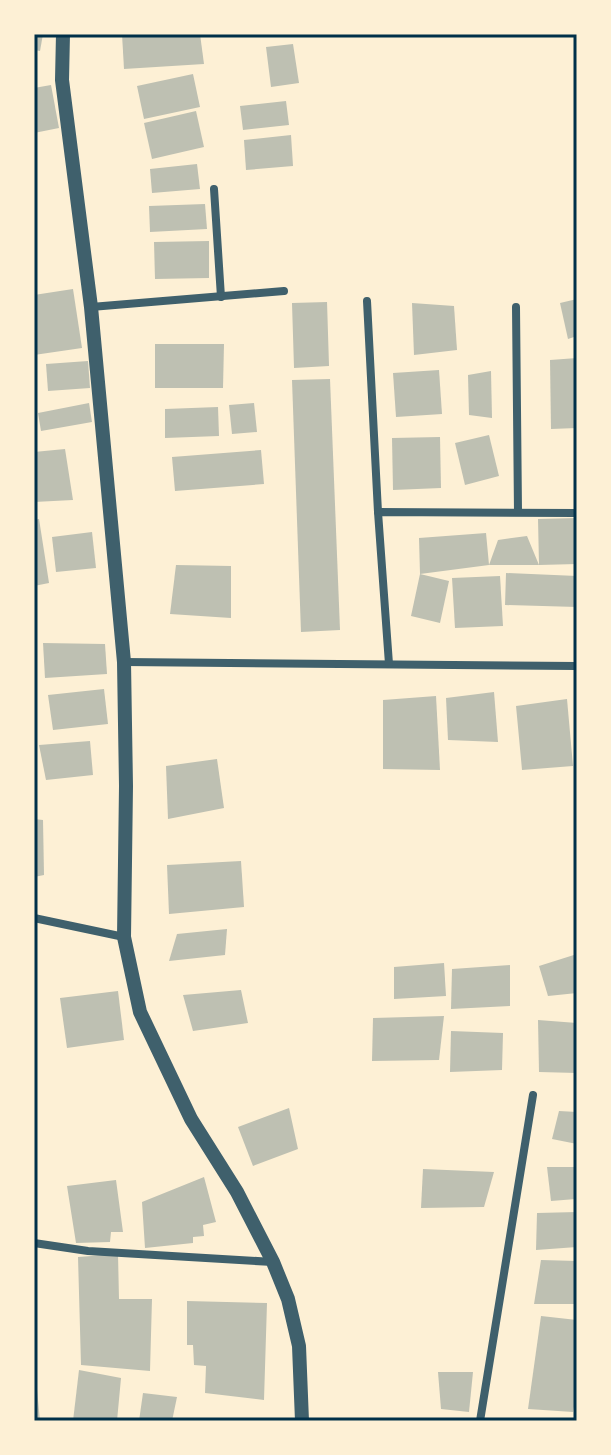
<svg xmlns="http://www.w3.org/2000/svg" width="611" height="1455" font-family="Mulish,sans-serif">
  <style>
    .building { fill: #bec0b2 }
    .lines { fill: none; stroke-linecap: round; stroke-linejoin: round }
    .minor { stroke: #3f606c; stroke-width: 8 }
    .tertiary { stroke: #3f606c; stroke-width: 14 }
    .neatline { fill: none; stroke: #003049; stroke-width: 3 }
  </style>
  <rect width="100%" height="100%" fill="#fdf0d5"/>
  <g class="building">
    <polygon points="34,34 43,34 40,51 34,50"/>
    <polygon points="122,34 200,34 204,64 124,69"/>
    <polygon points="293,44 299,83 271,87 266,47"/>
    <polygon points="193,74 200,107 144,119 137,86"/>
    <polygon points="51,85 59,128 34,133 34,88"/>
    <polygon points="286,101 289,125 243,130 240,106"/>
    <polygon points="196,111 204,147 152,159 144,123"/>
    <polygon points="291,135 293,166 246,170 244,140"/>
    <polygon points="197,164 200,189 152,193 150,169"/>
    <polygon points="205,204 207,229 150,232 149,206"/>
    <polygon points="209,241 209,278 155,279 154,242"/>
    <polygon points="73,289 82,348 34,355 34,295"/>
    <polygon points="577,299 577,336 568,339 560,303"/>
    <polygon points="327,302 329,366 294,368 292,303"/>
    <polygon points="412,303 454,306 457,350 414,355"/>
    <polygon points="155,344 224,344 223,388 155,388"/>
    <polygon points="577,358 577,428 551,429 550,360"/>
    <polygon points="88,361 90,388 48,391 46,364"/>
    <polygon points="439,370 442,414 396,417 393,373"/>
    <polygon points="491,371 492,418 469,415 468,375"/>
    <polygon points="330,379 340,630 301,632 292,380"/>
    <polygon points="89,403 92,422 41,431 38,413"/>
    <polygon points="254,403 257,432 232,434 229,405"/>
    <polygon points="218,407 219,436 165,438 165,409"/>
    <polygon points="489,435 499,476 465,485 455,443"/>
    <polygon points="440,437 441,488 393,490 392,438"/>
    <polygon points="65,449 73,500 34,502 34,452"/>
    <polygon points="261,450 264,484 175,491 172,457"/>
    <polygon points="577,518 577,564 539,565 489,565 498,540 527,536 539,565 538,519"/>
    <polygon points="39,519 49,583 34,586 34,520"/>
    <polygon points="92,532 96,568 56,572 52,537"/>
    <polygon points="486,533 489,565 420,574 419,538"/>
    <polygon points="176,565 231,566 231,618 170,614"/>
    <polygon points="506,573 577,576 577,607 505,605"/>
    <polygon points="420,574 449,581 440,623 411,616"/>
    <polygon points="500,576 503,626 455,628 452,578"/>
    <polygon points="43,643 105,644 107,674 45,678"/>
    <polygon points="104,689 108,724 53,730 48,695"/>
    <polygon points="494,692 498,742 448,740 446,698"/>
    <polygon points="436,696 440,770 383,769 383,700"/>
    <polygon points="567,699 573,766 522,770 516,706"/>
    <polygon points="90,741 93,775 46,780 39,745"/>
    <polygon points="217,759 224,808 168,819 166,766"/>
    <polygon points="34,819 43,820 44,875 34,877"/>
    <polygon points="241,861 244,907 169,914 167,865"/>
    <polygon points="227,929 225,955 169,961 177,934"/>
    <polygon points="577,954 577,993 548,996 539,966"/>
    <polygon points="444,963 446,996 394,999 394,967"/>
    <polygon points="510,965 510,1006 451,1009 452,969"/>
    <polygon points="241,990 248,1023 193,1031 183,995"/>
    <polygon points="118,991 124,1040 67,1048 60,998"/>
    <polygon points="444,1016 439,1060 372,1061 373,1018"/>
    <polygon points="538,1020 577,1023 577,1073 539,1072"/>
    <polygon points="451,1031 503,1033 502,1070 450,1072"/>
    <polygon points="289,1108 298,1149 253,1166 238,1127"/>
    <polygon points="559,1111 577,1112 577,1144 552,1139"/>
    <polygon points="547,1167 574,1167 576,1199 551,1201"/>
    <polygon points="423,1169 494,1172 484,1207 421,1208"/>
    <polygon points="204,1177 216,1222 203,1225 204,1236 193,1237 193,1243 145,1248 142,1202"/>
    <polygon points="116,1180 123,1232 111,1232 110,1242 76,1243 67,1186"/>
    <polygon points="577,1212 577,1247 536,1250 537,1213"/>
    <polygon points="118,1254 119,1299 152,1299 150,1371 81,1365 78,1257"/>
    <polygon points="541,1260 577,1261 577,1304 534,1304"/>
    <polygon points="187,1301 267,1303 264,1400 205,1393 206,1366 194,1365 193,1345 187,1345"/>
    <polygon points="541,1316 577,1320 577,1391 573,1412 528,1409"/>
    <polygon points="79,1370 121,1378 117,1421 73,1421"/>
    <polygon points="438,1372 473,1372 469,1412 441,1409"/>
    <polygon points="34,1379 36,1379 40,1421 34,1421"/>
    <polygon points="143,1393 177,1397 172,1421 139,1421"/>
  </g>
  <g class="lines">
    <g class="minor">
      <polyline points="214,189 221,297"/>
      <polyline points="367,301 378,512"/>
      <polyline points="91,307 284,291"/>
      <polyline points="516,307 518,512"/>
      <polyline points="124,662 577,666"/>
      <polyline points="389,664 378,512 577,513"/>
      <polyline points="34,918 124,937"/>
      <polyline points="34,1243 88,1251 273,1262"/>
      <polyline points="480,1421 533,1095"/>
    </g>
    <polyline class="tertiary" points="63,34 62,80 91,307 124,662 126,786 124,937 140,1012 191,1119 237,1192 273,1262 288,1299 299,1346 302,1421"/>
  </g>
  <rect width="611" height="1455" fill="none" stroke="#fdf0d5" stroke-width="72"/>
  <rect x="36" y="36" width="539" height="1383" class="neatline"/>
</svg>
